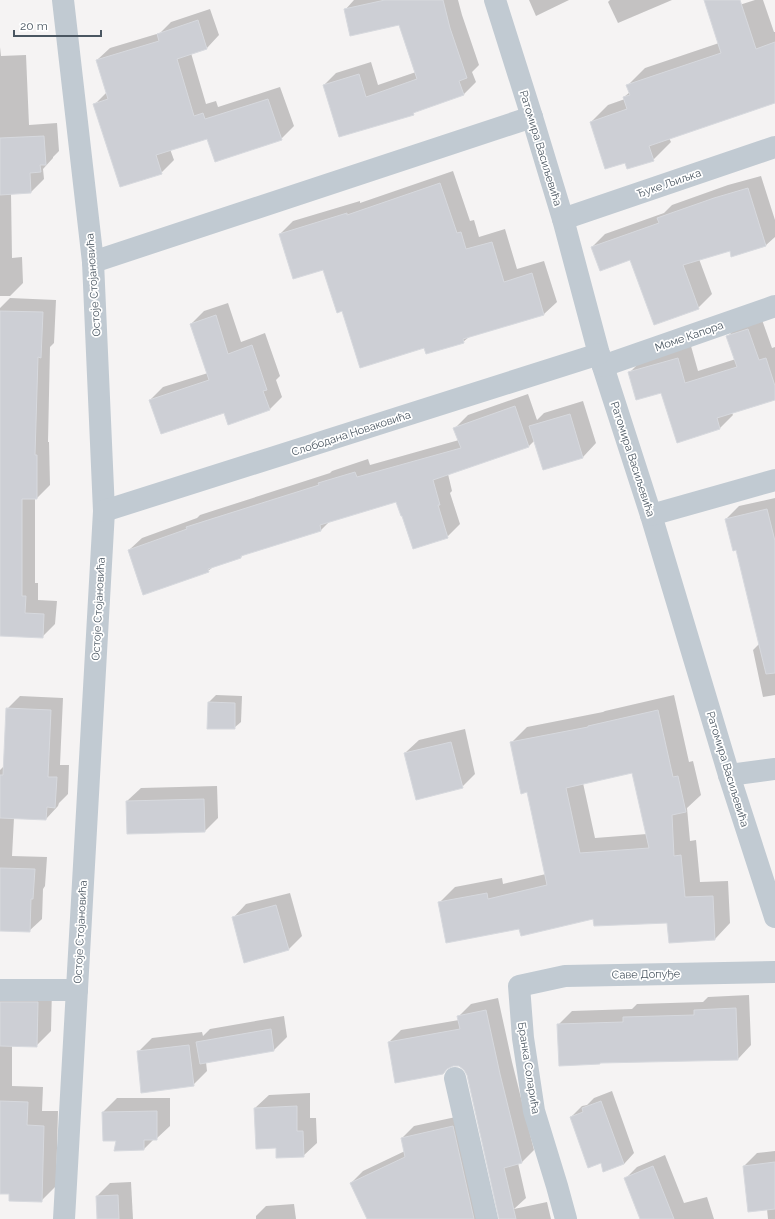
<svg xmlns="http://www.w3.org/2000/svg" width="775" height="1219" font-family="Raleway,sans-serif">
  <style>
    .shadow { fill: #0003; fill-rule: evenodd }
    .building { fill: #cdcfd5; stroke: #d7d9de; fill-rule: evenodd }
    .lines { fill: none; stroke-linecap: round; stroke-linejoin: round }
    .street { stroke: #c1cad2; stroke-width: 22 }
    .labels { text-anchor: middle; stroke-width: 3.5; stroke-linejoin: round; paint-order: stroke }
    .street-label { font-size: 11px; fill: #4a5661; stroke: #fff }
  </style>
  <rect width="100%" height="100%" fill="#f5f3f3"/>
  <g class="shadow">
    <polygon points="354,0 458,0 462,15 479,65 472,72 476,82 464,94 417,110 413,114 324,85 336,73 371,62 378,85 416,72 399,24 345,10"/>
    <polygon points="529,0 569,0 536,16"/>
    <polygon points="610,0 672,0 618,23 608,2"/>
    <polygon points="755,0 763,0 774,32 775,32 775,91 669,138 671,142 653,160 626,161 591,122 608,105 625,99 624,97 630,92 628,85 645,68 719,43 730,8"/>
    <polygon points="210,9 219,35 207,48 191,53 206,104 216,101 218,107 280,87 294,126 281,139 208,138 170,149 174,160 161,173 94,105 107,92 97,60 110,48 160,33 171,22"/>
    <polygon points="0,47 1,56 26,55 29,125 57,123 59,151 53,157 53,158 43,169 44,179 31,192 11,193 12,258 22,257 23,283 10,296 0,296"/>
    <polygon points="453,171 470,221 474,220 479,237 505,229 517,269 544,261 557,302 544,314 469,337 463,342 424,347 343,310 324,269 280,234 293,221 360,201 360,203"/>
    <polygon points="761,176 775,220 775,237 765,246 730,250 699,259 712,294 698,308 631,259 592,247 605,234 664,213 672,205 728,185"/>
    <polygon points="10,298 56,300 54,343 50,347 48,442 49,442 50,485 37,498 35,498 35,583 38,583 38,600 57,601 55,624 42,637 0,635 0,308"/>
    <polygon points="228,303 241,342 265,333 280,376 276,380 282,397 269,410 225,411 150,400 163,387 208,373 191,324 204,311"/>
    <polygon points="761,317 772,348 775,347 775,399 732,413 733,415 720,428 677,442 661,391 630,372 642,360 691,346 698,371 736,359 727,337 740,324"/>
    <polygon points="528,394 537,420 544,413 583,401 596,443 583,457 543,468 535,440 529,446 448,474 452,491 450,493 460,524 447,537 397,501 330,521 321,530 244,554 241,557 213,567 208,571 129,550 142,538 197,518 200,515 330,473 332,471 368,459 370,465 459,440 455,428 468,415"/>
    <polygon points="775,498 775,695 763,697 753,650 760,643 737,549 726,519 739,506"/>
    <polygon points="216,695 242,696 241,722 234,728 208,728 209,702"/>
    <path d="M674 695 689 762 693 761 701 795 687 808 690 841 696 840 700 882 728 881 730 923 715 939 668 922 594 918 520 928 439 903 455 887 502 878 503 884 546 874 528 791 511 743 527 727 603 712 605 711ZM633 772 647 834 595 838 583 783Z"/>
    <polygon points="20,696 63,698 60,765 69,765 68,794 59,803 58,806 46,819 14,818 12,856 47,857 45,886 43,889 42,919 29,931 0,930 0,770 5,765 7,709"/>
    <polygon points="465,729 475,774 462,787 405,753 419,740"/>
    <polygon points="217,786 218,818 205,831 128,832 127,801 141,788"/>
    <polygon points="290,893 302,936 288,950 233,918 246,904"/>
    <polygon points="0,984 52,988 51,1031 36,1046 12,1046 12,1086 43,1087 42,1111 58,1111 56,1186 41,1201 10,1192 0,1192"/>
    <polygon points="749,995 751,1045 738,1059 558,1025 572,1011 632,1009 637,1004 703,1002 708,997"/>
    <polygon points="498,998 512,1062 534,1150 522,1162 518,1163 526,1198 514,1209 547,1202 551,1219 504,1219 468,1075 465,1069 459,1065 389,1042 401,1030 459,1020 458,1017 471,1004"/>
    <polygon points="284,1016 287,1037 274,1050 206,1062 207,1071 193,1085 138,1052 152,1038 202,1032 203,1036 210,1029"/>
    <polygon points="612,1091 634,1153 624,1164 601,1162 571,1117 582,1106 587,1105 594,1098"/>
    <polygon points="310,1093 310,1118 316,1118 317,1143 303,1156 277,1147 255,1108 269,1095"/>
    <polygon points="117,1098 170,1098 170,1126 156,1139 154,1139 144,1149 118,1140 104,1140 103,1112"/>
    <polygon points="465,1115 483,1219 368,1219 351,1183 363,1171 405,1151 402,1138 414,1126"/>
    <polygon points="775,1151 775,1219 768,1219 767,1209 744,1166 757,1153"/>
    <polygon points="665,1155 684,1203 707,1197 714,1219 642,1219 625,1179 637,1167"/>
    <polygon points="131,1182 133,1219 98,1219 97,1196 110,1183"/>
    <polygon points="294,1204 296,1219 256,1219 256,1216 266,1206"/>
  </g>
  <g class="building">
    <polygon points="385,0 443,0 450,28 467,78 459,81 464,95 413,113 414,115 339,137 323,85 359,74 366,97 417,79 399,25 350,36 344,9"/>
    <polygon points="704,0 740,0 756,49 775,42 775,103 649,146 654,161 627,169 625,163 605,169 590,122 627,109 623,97 630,95 626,85 721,53"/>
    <polygon points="198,20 207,49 177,59 194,116 203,113 205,119 268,99 282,140 215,162 207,139 156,155 162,174 120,187 93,104 108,99 96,60 159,41 157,34"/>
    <polygon points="44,136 46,165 40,165 41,172 30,173 31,193 0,195 0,138"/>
    <polygon points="440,183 457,233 461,232 466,249 492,242 504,282 532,273 544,315 463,339 464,343 426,354 424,348 360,368 342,311 337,313 323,270 293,279 279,234 347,213 347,215"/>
    <polygon points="748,188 766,246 731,257 730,251 683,265 699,309 654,325 630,260 600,271 591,247 659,223 657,218 714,198"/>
    <polygon points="0,311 43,312 41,358 38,357 35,455 37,455 37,499 22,499 22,596 26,596 25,613 44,614 43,638 0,636"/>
    <polygon points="216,315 228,354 252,345 267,390 263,391 270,410 228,425 224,413 161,434 149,400 209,380 190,324"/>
    <polygon points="748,329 759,360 766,358 775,386 775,400 717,418 720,429 677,443 661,393 636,400 628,372 678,358 685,383 737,367 726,336"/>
    <polygon points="515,406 529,447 433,480 440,505 438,505 448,538 413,549 402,516 401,516 396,502 320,525 321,531 241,556 241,558 208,569 209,572 143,595 128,550 187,529 186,527 319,485 318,483 355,472 357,477 461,448 453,428"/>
    <polygon points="570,414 583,458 543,470 529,426"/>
    <polygon points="767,509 775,541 775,673 766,674 736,550 733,551 725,519"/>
    <polygon points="208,702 235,703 235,729 207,729"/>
    <polygon points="6,708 51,710 48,777 57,777 55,808 47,807 46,820 0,818 0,775 3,775"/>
    <path d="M658 710 673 777 678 776 686 812 672 815 674 856 681 855 685 897 713 896 715 940 669 943 667 923 594 926 593 919 521 936 519 929 446 943 438 902 487 893 488 899 547 885 527 792 521 794 510 742 588 727V726ZM632 773 649 848 580 853 566 788Z"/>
    <polygon points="451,742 463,788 416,800 404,753"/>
    <polygon points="204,799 205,832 127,834 126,801"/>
    <polygon points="0,868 35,869 33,899 31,899 30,932 0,931"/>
    <polygon points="276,905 289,950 244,963 232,917"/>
    <polygon points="0,1002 38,1002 37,1047 0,1046"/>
    <polygon points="736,1008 738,1060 600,1063 600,1064 559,1066 557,1024 623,1022 623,1017 694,1015 694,1010"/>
    <polygon points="486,1010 500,1074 522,1163 504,1168 516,1219 499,1219 467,1075 464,1070 459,1066 453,1066 447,1069 443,1074 395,1083 388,1042 460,1029 457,1016"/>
    <polygon points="271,1029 274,1051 200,1064 196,1042"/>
    <polygon points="189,1045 194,1086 141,1093 137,1051"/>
    <polygon points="0,1101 28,1102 27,1125 44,1126 42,1202 9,1201 9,1194 0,1194"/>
    <polygon points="601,1101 624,1164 603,1172 601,1163 588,1168 570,1117 583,1112 582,1108"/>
    <polygon points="297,1106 297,1131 303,1131 304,1157 276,1158 276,1148 256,1149 254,1108"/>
    <polygon points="157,1111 157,1140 144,1140 144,1150 114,1151 116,1141 103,1141 102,1112"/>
    <polygon points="453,1126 474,1219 367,1219 350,1183 405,1157 401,1138"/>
    <polygon points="775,1162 775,1209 748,1212 743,1166"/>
    <polygon points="653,1166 674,1219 640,1219 624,1178"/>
    <polygon points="118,1195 119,1219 97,1219 96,1196"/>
  </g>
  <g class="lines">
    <g class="street">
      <polyline points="63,0 93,262 104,511 64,1219"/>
      <polyline points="495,0 532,117 563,219 599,354 651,515 729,775 775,917"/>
      <polyline points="563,219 775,147"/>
      <polyline points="93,262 532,117"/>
      <polyline points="603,366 775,306"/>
      <polyline points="104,511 599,354"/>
      <polyline points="651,515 775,480"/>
      <polyline points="729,775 775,769"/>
      <polyline points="0,990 77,990"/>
      <polyline points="455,1078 487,1219"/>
      <polyline points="566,1219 557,1186 534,1111 523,1038 519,986 565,976 775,972"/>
    </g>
  </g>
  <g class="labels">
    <g class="street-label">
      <text transform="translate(541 148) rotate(73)" y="4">Ратомира Васиљевића</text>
      <text transform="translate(669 183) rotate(-19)" y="4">Ђуке Љиљка</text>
      <text transform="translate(93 285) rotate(-94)" y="4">Остоје Стојановића</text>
      <text transform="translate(689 336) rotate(-19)" y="4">Моме Капора</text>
      <text transform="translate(351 433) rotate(-18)" y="4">Слободана Новаковића</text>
      <text transform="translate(633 459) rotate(72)" y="4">Ратомира Васиљевића</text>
      <text transform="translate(98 609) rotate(-87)" y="4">Остоје Стојановића</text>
      <text transform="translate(728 769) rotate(73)" y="4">Ратомира Васиљевића</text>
      <text transform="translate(80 932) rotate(-87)" y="4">Остоје Стојановића</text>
      <text transform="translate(646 974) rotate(-1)" y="4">Саве Допуђе</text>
      <text transform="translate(529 1068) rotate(81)" y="4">Бранка Соларића</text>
    </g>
  </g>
  <path d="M14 30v6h87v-6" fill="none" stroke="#4a5661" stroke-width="2"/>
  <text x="20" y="30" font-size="12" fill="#4a5661" stroke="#ffffff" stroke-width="3" paint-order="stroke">20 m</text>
</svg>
